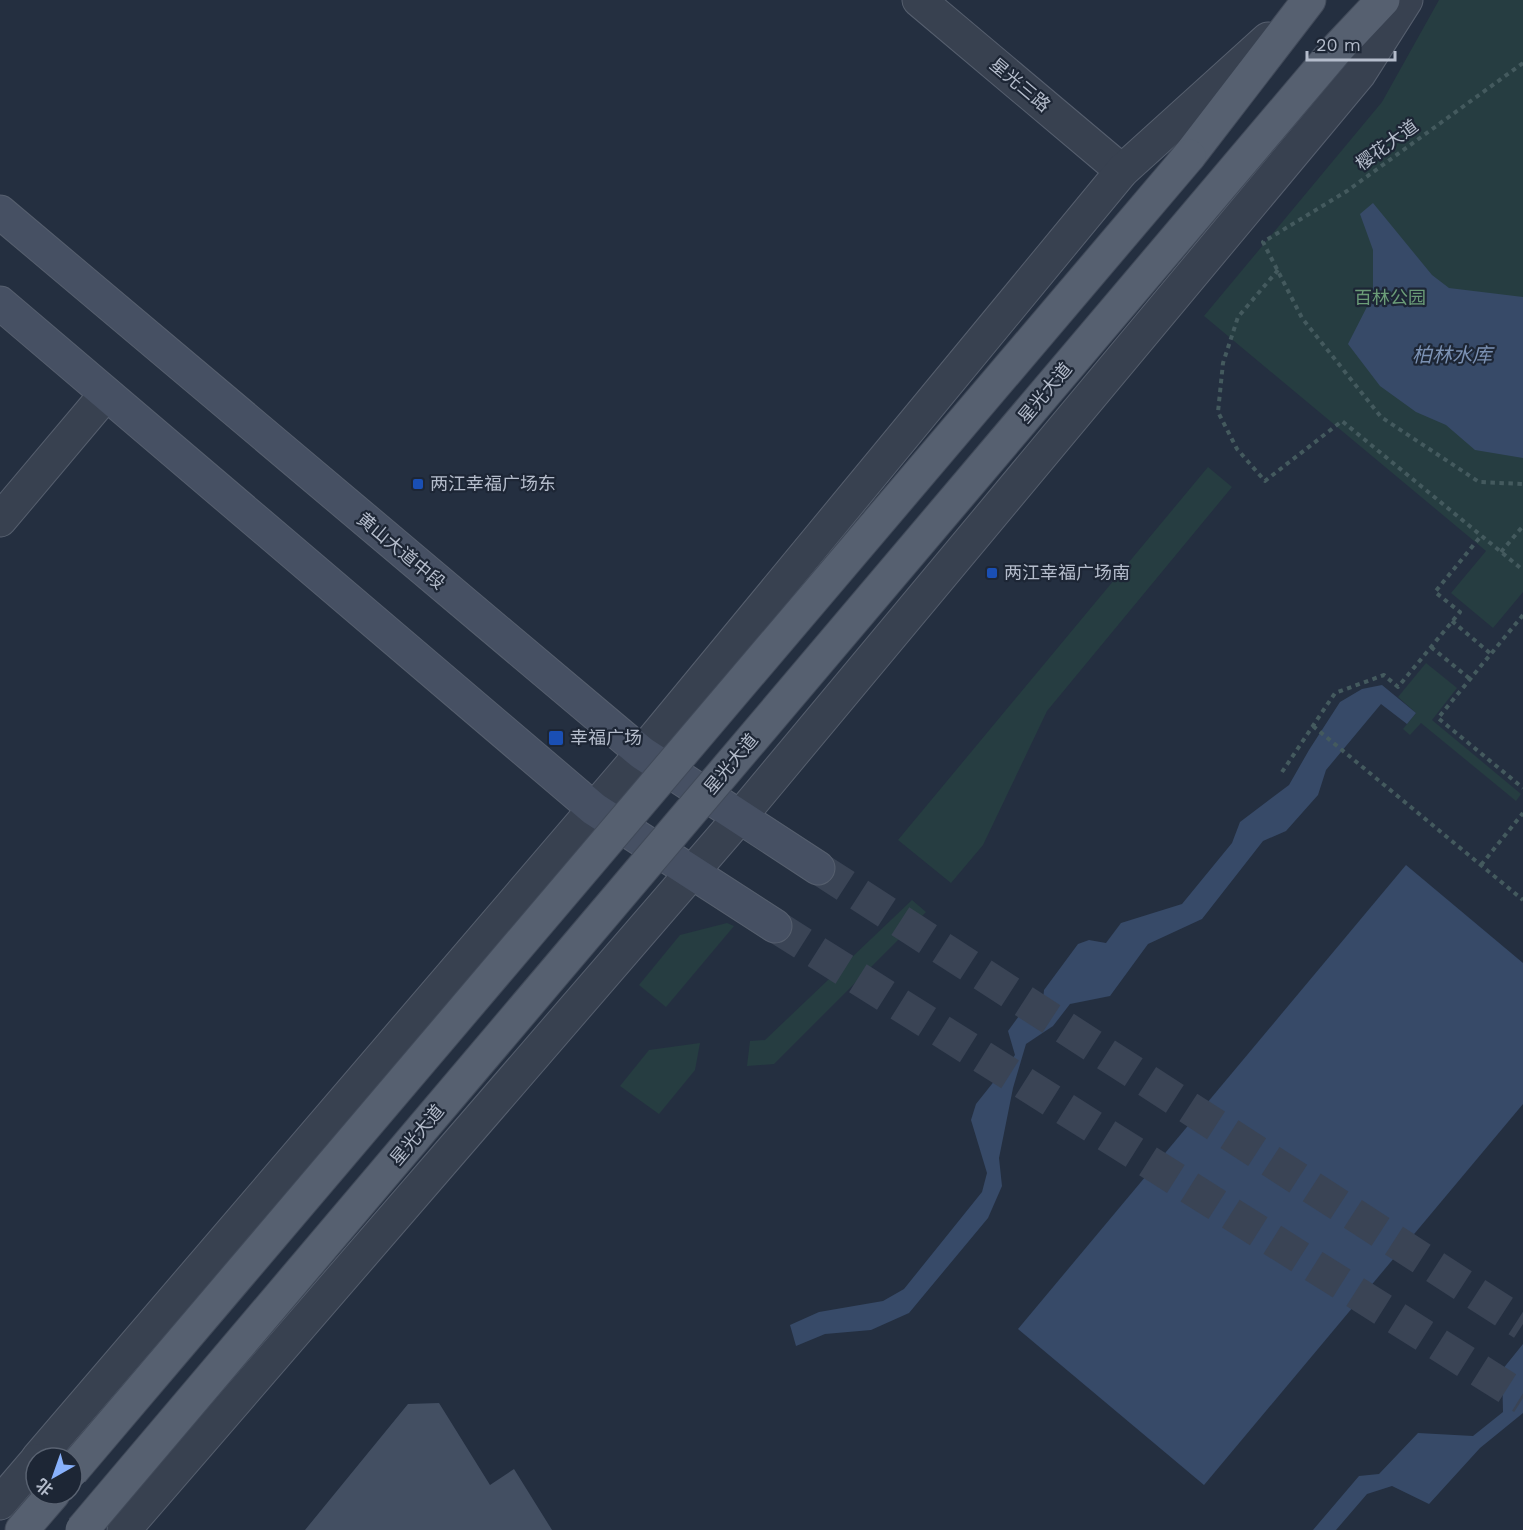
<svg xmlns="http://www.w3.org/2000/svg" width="1523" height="1530" font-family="'Work Sans','Noto Sans SC',sans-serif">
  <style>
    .green { fill: #263d41 }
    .water { fill: #374a68 }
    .building { fill: #434f62 }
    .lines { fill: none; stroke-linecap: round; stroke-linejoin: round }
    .secondary-tunnel { stroke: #3a4455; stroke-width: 33; stroke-dasharray: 33 16; stroke-linecap: butt }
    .minor-casing { stroke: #565f6e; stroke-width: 35 }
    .tertiary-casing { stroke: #565f6e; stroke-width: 35 }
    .secondary-casing { stroke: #565f6e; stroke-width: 35 }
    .primary-casing { stroke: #414a59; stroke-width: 35 }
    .path { stroke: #445a5e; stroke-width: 4; stroke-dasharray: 4.5 4.5; stroke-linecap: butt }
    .minor { stroke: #384150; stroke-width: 33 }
    .tertiary { stroke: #384150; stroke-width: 33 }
    .secondary { stroke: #465063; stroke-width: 33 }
    .primary { stroke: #566070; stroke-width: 33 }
    .primary-bridge-casing { stroke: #414a59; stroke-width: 35; stroke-linecap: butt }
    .primary-bridge { stroke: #566070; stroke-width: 33 }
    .transit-dot { fill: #1a4fb4; stroke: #1d2635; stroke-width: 2 }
    .labels { text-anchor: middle; stroke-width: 4.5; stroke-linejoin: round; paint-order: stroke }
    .street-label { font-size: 18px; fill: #b4bccb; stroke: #1d2635 }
    .park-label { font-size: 18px; fill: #6b9c78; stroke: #1d2635 }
    .poi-label { font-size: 18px; fill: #b4bccb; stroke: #1d2635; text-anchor: start }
    .water-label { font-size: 20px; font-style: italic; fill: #7b91b3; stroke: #1d2635 }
  </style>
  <rect width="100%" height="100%" fill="#242f40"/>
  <g class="green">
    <polygon points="1439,0 1523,0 1523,592 1493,628 1451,593 1486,551 1204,316 1382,102"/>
    <polygon points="1208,467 1232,487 1047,711 983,845 951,883 898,840"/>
    <polygon points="1426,663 1457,688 1432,720 1521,794 1516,801 1421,723 1410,735 1403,729 1416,713 1398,697"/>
    <polygon points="912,900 926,912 774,1064 747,1066 750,1041 765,1040"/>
    <polygon points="727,923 734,926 666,1007 639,985 680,935"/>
    <polygon points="700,1043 695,1070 659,1114 620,1086 649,1050"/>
  </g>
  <g class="water">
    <polygon points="1373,203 1432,275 1449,288 1523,297 1523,458 1475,450 1446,425 1416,412 1380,386 1348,344 1373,295 1373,250 1360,214"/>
    <polygon points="1382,685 1416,713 1407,724 1381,704 1326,770 1318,795 1286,831 1263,841 1202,919 1148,944 1110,996 1070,1004 1053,1026 1026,1044 1013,1088 999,1158 1002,1186 988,1218 909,1313 871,1330 825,1334 796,1346 790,1325 819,1312 883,1301 904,1289 982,1192 987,1173 971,1120 976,1104 1015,1055 1008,1031 1019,1016 1042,1009 1044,990 1078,944 1089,940 1106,943 1121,923 1182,904 1232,843 1240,822 1289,785 1309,750 1340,702 1362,689"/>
    <polygon points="1406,865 1523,963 1523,1104 1204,1485 1018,1329"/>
    <polygon points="1523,1344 1523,1413 1480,1448 1429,1504 1392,1486 1367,1494 1336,1530 1313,1530 1359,1476 1379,1474 1418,1433 1473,1436 1503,1412 1502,1370"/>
  </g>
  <polygon class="building" points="439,1403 490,1485 514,1469 552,1530 305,1530 408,1404"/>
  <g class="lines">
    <g class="secondary-tunnel">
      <polyline points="818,868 1523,1324"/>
      <polyline points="775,926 1523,1398"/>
    </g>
    <defs>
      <polyline id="minor" points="0,520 106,394"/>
      <g id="tertiary">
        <polyline points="919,0 1122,171"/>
        <polyline points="38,1458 642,753 1122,171 1268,39"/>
        <polyline points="0,1503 36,1461"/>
        <polyline points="124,1530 739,818 1359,74 1406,0"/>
      </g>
      <g id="secondary">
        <polyline points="0,212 642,753 818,868"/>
        <polyline points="0,303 594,809 775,926"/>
      </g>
      <g id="primary">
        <polyline points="1335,51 1383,0"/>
        <polyline points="1189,156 1309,0"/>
        <polyline points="22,1530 53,1494"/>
      </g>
    </defs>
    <use href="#minor" class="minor-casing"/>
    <use href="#tertiary" class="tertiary-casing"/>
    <use href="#secondary" class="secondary-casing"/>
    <use href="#primary" class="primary-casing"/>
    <g class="path">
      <polyline points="1523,63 1347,191 1263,242 1302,318 1381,417 1479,482 1523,484"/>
      <polyline points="1278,270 1238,317 1223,363 1218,412 1237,449 1265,481 1342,421 1523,570"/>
      <polyline points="1501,552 1523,526"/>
      <polyline points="1523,615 1438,718 1523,788"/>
      <polyline points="1452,621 1491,654"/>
      <polyline points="1431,647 1470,679"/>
      <polyline points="1313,726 1523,900"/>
      <polyline points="1282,772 1335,693 1384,675 1398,687 1460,612 1435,592 1481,536"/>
      <polyline points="1481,865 1523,813"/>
    </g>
    <use href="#minor" class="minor"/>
    <use href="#tertiary" class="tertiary"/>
    <use href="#secondary" class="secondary"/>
    <use href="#primary" class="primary"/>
    <defs>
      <g id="primary-bridge">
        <polyline points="72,1471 1189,156"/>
        <polyline points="82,1530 1335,51"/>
      </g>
    </defs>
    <use href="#primary-bridge" class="primary-bridge-casing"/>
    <use href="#primary-bridge" class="primary-bridge"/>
  </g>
  <g class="transit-dot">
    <rect x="412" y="478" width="12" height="12" rx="3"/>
    <rect x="986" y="567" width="12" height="12" rx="3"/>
    <rect x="548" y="730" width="16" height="16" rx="3"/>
  </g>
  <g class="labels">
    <g class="street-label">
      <text transform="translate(1020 85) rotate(40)" y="6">星光三路</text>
      <text transform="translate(1387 145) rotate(-36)" y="6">樱花大道</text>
      <text transform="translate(1045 393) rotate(-50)" y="6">星光大道</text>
      <text transform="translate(401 551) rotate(40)" y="6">黄山大道中段</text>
      <text transform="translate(731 764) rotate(-50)" y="6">星光大道</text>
      <text transform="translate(417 1135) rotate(-50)" y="6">星光大道</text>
    </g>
    <g class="park-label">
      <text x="1390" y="304">百林公园</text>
    </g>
    <g class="poi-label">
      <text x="430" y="490">两江幸福广场东</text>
      <text x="1004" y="579">两江幸福广场南</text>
      <text x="570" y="744">幸福广场</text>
    </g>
    <g class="water-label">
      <text x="1452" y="362">柏林水库</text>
    </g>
  </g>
  <g transform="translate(54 1476) rotate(220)"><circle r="28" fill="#1d2635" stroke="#596271" stroke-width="1.5"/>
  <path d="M0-4.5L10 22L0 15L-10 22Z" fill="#88b1fc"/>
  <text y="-9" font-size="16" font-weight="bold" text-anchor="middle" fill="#b4bccb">北</text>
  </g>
  <path d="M1307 51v9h88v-9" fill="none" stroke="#b4bccb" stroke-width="3"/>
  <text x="1316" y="51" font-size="18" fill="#b4bccb" stroke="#1d2635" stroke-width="4.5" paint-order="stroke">20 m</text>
</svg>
